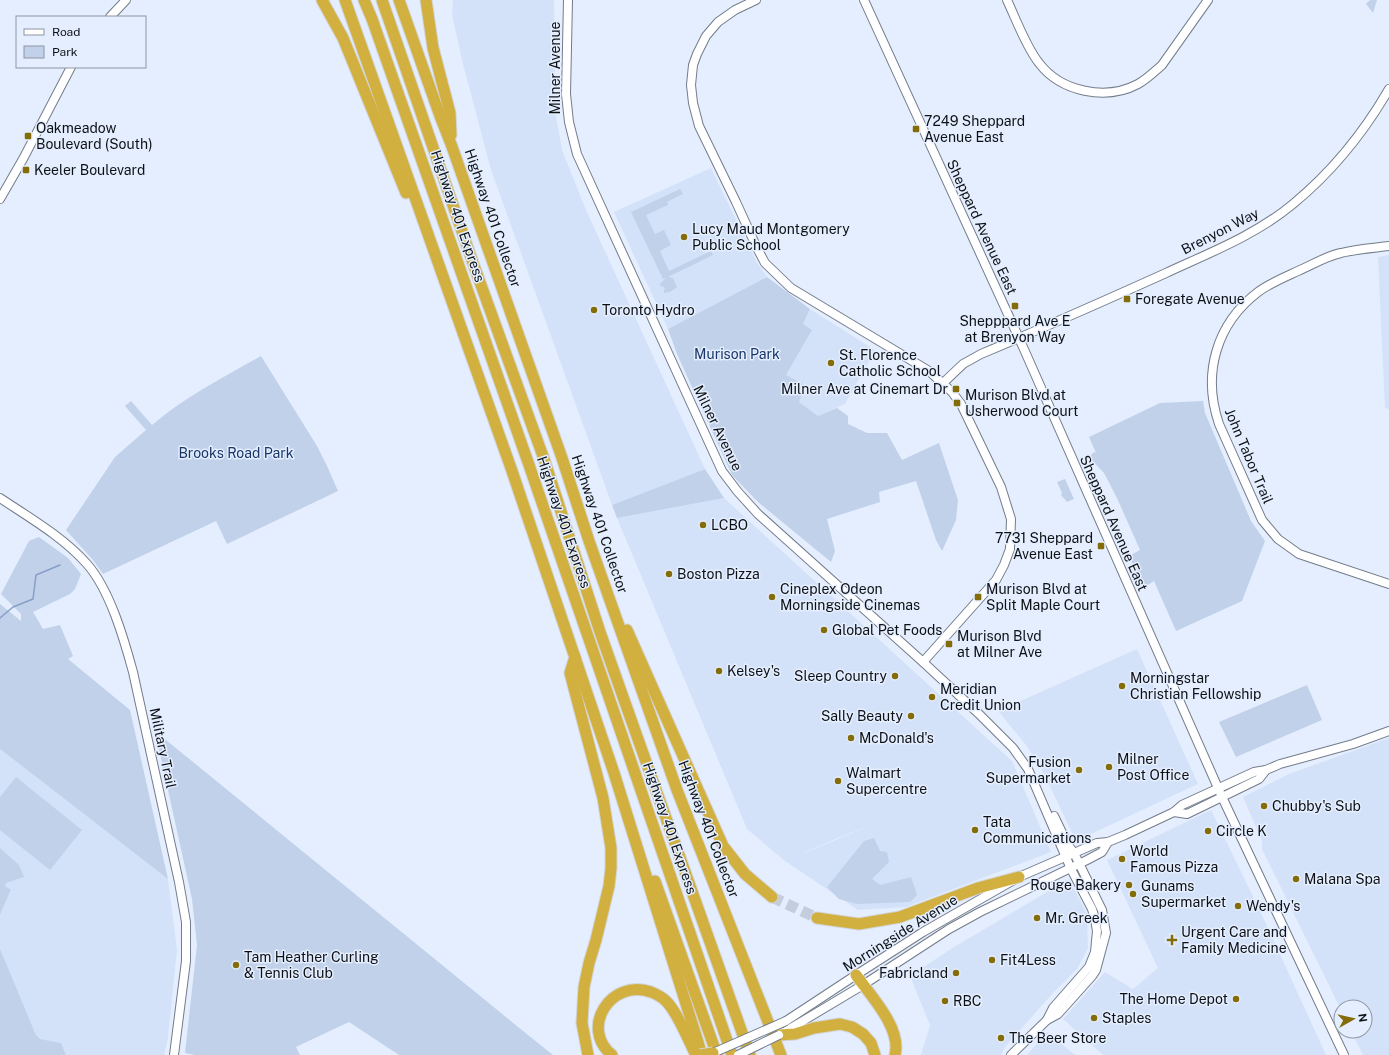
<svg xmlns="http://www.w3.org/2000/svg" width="1389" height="1055" font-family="'Public Sans',sans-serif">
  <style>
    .built { fill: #d4e2f9; fill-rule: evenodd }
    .green { fill: #c1d1ea }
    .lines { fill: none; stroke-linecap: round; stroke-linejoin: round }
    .stream { stroke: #879fc7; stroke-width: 1.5 }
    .highway-tunnel { stroke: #c4cddb; stroke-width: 11; stroke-dasharray: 11 5.5; stroke-linecap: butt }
    .secondary-casing { stroke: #737c8a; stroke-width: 10 }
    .highway-casing { stroke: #d3d4d5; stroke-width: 13 }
    .secondary { stroke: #fff; stroke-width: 8 }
    .highway { stroke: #d1b040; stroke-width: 11 }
    .secondary-bridge-casing { stroke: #737c8a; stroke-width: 10; stroke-linecap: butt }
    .highway-bridge-casing { stroke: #d3d4d5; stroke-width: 13; stroke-linecap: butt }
    .secondary-bridge { stroke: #fff; stroke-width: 8 }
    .highway-bridge { stroke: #d1b040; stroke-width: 11 }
    .poi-dot { fill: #846c08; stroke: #e4eefe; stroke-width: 1.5 }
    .labels { text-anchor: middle; stroke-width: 3; stroke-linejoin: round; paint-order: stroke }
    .street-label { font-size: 14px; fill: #0d1116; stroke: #e4eefe }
    .poi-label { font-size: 14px; fill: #0d1116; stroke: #e4eefe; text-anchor: start }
    .park-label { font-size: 14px; fill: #183668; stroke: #e4eefe }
  </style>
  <rect width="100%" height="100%" fill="#e4eefe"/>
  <g class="built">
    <polygon points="453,0 554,0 555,111 562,150 586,210 705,469 612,505 491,170 463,64 452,15"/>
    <polygon points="711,168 756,261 767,277 668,329 614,212"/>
    <polygon points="1389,255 1389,409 1385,408 1378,257"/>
    <polygon points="810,309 875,350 845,404 818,416 799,402 786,375 812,330 803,324"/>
    <path d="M724 498 1012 761 1051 852 906 907 858 910 785 861 747 829 617 518ZM876 823 804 853H803L833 840Z"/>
    <polygon points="1137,649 1198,784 1076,841 1041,768 1026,745 998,711"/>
    <polygon points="1389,738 1389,1055 1363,1055 1351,1031 1365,1031 1365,1007 1341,1007 1341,1010 1262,849 1262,841 1243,797 1289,774"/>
    <polygon points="0,749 168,879 177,950 168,1038 164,1055 66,1055 61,1043 38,1039 0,951 0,915 11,891 0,883"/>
    <polygon points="1211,810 1263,917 1326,1055 1103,1055 1063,1019 1105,972 1133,989 1158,968 1107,860"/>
    <polygon points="1069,879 1087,914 1088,948 1077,969 1053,993 1005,1047 1001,1055 921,1055 930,1025 910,976 954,947"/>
    <polygon points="1047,1032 1075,1055 1027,1055"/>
  </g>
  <g class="green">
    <polygon points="1370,0 1377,0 1373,13 1366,4"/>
    <polygon points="680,189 683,194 667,202 668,205 646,215 655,234 664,230 671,245 660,251 669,271 711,251 713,255 668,277 673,278 677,287 670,292 664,293 664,290 665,289 663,286 661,287 660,284 666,278 663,279 631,212"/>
    <polygon points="767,277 810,309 803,324 812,330 786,375 805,385 799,402 818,416 837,408 848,416 848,424 867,433 887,433 902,460 939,443 958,500 956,520 942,551 936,540 916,481 879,492 880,502 827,519 835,551 831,562 758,502 732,475 677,354 668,329"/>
    <path d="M261 356 317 446 327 466 338 491 227 544 216 521 103 574 93 560 66 530 115 457 146 430 125 406 131 401 152 425C185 397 224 377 261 356Z"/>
    <polygon points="1203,401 1205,413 1251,521 1265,541 1242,601 1176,631 1154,581 1143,588 1129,556 1140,550 1117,498 1104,473 1089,457 1094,452 1096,453 1089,437 1160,403"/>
    <polygon points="705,469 724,498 617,518 612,505"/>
    <polygon points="1065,479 1074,499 1067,502 1061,495 1062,493 1057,482"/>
    <polygon points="39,537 68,558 81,574 75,589 70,594 33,612 43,629 60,625 73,656 68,659 130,710 168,879 0,749 0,604 21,621 21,614 1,594 29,541"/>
    <polygon points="1307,685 1322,720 1236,757 1219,722"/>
    <polygon points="155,731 528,1035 553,1055 399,1055 349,1022 296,1047 300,1055 195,1055 185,1053 197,945 192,899"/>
    <polygon points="16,777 82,830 50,870 0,830 0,797"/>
    <polygon points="874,838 880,851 887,852 889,862 872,879 880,885 911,877 917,895 910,902 857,904 839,899 827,887 864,841"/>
    <polygon points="0,848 19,865 24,877 6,883 5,886 11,890 0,915"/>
    <polygon points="0,949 36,1035 40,1039 61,1043 66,1055 0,1055"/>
  </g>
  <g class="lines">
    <polyline class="stream" points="0,618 13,607 33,599 36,575 60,565"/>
    <polyline class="highway-tunnel" points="772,897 817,918"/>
    <defs>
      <g id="secondary">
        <polyline points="568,0 566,94 569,122 577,154 722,471 738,492 758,514 923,662 978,713 1013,748 1028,769 1071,869 1092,909 1095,919 1097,931 1095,952 1089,967 1053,1008 1047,1020"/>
        <polyline points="756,0 735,10 718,22 706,36 697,54 693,65 691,85 693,103 699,126 736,202 757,248 765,263 791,288 929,371 952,392 961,404 1001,487 1011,519 1010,549 1004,565 996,580 923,662"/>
        <polyline points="864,0 1023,347 1222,797 1344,1055"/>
        <path d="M1007 0C1016 19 1026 47 1039 63 1061 92 1106 101 1138 84 1147 79 1154 72 1162 65L1208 0"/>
        <polyline points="110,17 126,0"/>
        <polyline points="0,199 23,159 71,67"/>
        <path d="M1389 246C1373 248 1356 249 1341 253 1326 256 1312 265 1298 271 1285 277 1270 283 1258 292 1216 324 1202 374 1219 424L1262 520 1278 539 1299 554 1389 584"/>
        <path d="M943 383 963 364 981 354C1043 328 1104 301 1166 273 1209 253 1256 235 1293 204 1333 171 1363 134 1389 89"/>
        <path d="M0 498C30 518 63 537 87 564 110 590 124 639 133 672L179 882 186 922V961L174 1055"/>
        <polyline points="1174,812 1187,814 1259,779 1266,770"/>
        <polyline points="786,1021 856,975 923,932 1019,877 1097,843 1108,842 1125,835 1174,812 1182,805 1254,772 1266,770 1280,764 1353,744 1389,731"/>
        <polyline points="781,1034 863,985 949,929 980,912 1087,860 1102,852 1108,842"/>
        <polyline points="1011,1055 1047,1020 1058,1014 1092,976 1096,970 1106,933 1102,910 1074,853 1068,845 1054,816"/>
      </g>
      <g id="highway">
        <polyline points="322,0 343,38 406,193"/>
        <polyline points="345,0 512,471 614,773 702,1055"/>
        <polyline points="364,0 372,19 529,465 732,1055"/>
        <polyline points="382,0 473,263 544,459 600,632 750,1055"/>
        <polyline points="399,0 440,116 451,144 562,458 589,541 677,790 781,1055"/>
        <polyline points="426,0 433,48 450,113 451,135"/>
        <polyline points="627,630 723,846 745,874 772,897"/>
        <polyline points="575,657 570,673 603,798 611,848 611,868 609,886 596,940 589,963 584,987 582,1023 588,1055"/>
        <polyline points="655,881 717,1055"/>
        <polyline points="817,918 859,924 900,917 978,888 1019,877"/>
        <path d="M856 975C870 995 902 1028 895 1055"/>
        <polyline points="779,1035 795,1034 814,1028 840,1024 852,1027 863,1034 871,1043 875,1055"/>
        <path d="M612 1055C579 1028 611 978 651 992 656 994 662 997 666 1001 678 1013 688 1040 696 1055"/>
      </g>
    </defs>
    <use href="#secondary" class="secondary-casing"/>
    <use href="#highway" class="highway-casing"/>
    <use href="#secondary" class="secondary"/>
    <use href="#highway" class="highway"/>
    <defs>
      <g id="secondary-bridge">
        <polyline points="713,1053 786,1021"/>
        <polyline points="738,1055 779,1035"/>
      </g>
      <polyline id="highway-bridge" points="700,1055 713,1053"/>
    </defs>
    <use href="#secondary-bridge" class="secondary-bridge-casing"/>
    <use href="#highway-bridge" class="highway-bridge-casing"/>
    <use href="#secondary-bridge" class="secondary-bridge"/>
    <use href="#highway-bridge" class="highway-bridge"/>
  </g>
  <g class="poi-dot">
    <rect x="912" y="125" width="8" height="8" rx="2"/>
    <rect x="24" y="132" width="8" height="8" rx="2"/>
    <rect x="22" y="166" width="8" height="8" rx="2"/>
    <circle cx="684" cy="237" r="4"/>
    <rect x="1123" y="295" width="8" height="8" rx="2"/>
    <rect x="1011" y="302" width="8" height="8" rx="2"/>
    <circle cx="594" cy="310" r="4"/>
    <circle cx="831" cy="363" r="4"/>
    <rect x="952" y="385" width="8" height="8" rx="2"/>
    <rect x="953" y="399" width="8" height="8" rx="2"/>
    <circle cx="703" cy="525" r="4"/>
    <rect x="1097" y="542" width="8" height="8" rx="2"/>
    <circle cx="669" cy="574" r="4"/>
    <circle cx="772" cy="597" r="4"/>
    <rect x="974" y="593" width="8" height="8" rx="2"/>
    <circle cx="824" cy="630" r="4"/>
    <rect x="945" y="640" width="8" height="8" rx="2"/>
    <circle cx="719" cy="671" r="4"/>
    <circle cx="895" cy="676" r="4"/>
    <circle cx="1122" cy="686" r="4"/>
    <circle cx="932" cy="697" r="4"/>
    <circle cx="911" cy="716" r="4"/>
    <circle cx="851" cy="738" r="4"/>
    <circle cx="1109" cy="767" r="4"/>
    <circle cx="1079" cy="770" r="4"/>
    <circle cx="838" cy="781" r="4"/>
    <circle cx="1264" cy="806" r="4"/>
    <circle cx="975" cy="830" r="4"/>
    <circle cx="1208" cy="831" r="4"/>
    <circle cx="1122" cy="859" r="4"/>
    <circle cx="1296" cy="879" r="4"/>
    <circle cx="1129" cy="885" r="4"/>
    <circle cx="1133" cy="894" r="4"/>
    <circle cx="1238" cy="906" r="4"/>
    <circle cx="1037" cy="918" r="4"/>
    <path d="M1170 934h4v4h4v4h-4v4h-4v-4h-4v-4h4z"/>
    <circle cx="992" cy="960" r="4"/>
    <circle cx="236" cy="965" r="4"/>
    <circle cx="956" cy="973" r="4"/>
    <circle cx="1236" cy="999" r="4"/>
    <circle cx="945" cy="1001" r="4"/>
    <circle cx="1094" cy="1018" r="4"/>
    <circle cx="1001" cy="1038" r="4"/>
  </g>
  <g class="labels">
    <g class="street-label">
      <text transform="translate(555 68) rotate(-90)" y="5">Milner Avenue</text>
      <text transform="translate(458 216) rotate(71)" y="5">Highway 401 Express</text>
      <text transform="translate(493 218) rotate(71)" y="5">Highway 401 Collector</text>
      <text transform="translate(982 227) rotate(65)" y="5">Sheppard Avenue East</text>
      <text transform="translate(1220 231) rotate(-27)" y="5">Brenyon Way</text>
      <text transform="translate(718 428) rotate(64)" y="5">Milner Avenue</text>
      <text transform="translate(1249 456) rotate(67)" y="5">John Tabor Trail</text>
      <text transform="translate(564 522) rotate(71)" y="5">Highway 401 Express</text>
      <text transform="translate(1114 523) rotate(66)" y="5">Sheppard Avenue East</text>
      <text transform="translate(600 524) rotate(71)" y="5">Highway 401 Collector</text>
      <text transform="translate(163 748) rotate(78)" y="5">Military Trail</text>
      <text transform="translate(670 828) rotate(71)" y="5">Highway 401 Express</text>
      <text transform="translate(709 829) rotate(69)" y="5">Highway 401 Collector</text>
      <text transform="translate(900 933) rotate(-32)" y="5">Morningside Avenue</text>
    </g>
    <g class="poi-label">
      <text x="924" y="126">7249 Sheppard<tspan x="924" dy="16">Avenue East</tspan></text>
      <text x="36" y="133">Oakmeadow<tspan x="36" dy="16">Boulevard (South)</tspan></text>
      <text x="34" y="175">Keeler Boulevard</text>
      <text x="692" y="234">Lucy Maud Montgomery<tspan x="692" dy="16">Public School</tspan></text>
      <text x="1135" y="304">Foregate Avenue</text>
      <text x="602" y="315">Toronto Hydro</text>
      <text x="1015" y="326" text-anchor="middle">Shepppard Ave E<tspan x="1015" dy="16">at Brenyon Way</tspan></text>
      <text x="839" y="360">St. Florence<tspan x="839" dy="16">Catholic School</tspan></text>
      <text x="948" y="394" text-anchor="end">Milner Ave at Cinemart Dr</text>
      <text x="965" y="400">Murison Blvd at<tspan x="965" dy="16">Usherwood Court</tspan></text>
      <text x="711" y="530">LCBO</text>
      <text x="1093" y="543" text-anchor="end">7731 Sheppard<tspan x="1093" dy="16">Avenue East</tspan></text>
      <text x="677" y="579">Boston Pizza</text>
      <text x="780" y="594">Cineplex Odeon<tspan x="780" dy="16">Morningside Cinemas</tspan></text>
      <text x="986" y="594">Murison Blvd at<tspan x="986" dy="16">Split Maple Court</tspan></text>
      <text x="832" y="635">Global Pet Foods</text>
      <text x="957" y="641">Murison Blvd<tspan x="957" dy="16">at Milner Ave</tspan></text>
      <text x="727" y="676">Kelsey's</text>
      <text x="887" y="681" text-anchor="end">Sleep Country</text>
      <text x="1130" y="683">Morningstar<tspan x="1130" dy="16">Christian Fellowship</tspan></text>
      <text x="940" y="694">Meridian<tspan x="940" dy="16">Credit Union</tspan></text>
      <text x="903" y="721" text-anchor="end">Sally Beauty</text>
      <text x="859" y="743">McDonald's</text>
      <text x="1117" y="764">Milner<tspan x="1117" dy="16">Post Office</tspan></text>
      <text x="1071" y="767" text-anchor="end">Fusion<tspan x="1071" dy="16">Supermarket</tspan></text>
      <text x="846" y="778">Walmart<tspan x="846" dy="16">Supercentre</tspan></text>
      <text x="1272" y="811">Chubby's Sub</text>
      <text x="983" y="827">Tata<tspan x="983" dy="16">Communications</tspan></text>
      <text x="1216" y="836">Circle K</text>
      <text x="1130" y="856">World<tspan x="1130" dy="16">Famous Pizza</tspan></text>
      <text x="1304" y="884">Malana Spa</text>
      <text x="1121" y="890" text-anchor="end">Rouge Bakery</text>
      <text x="1141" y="891">Gunams<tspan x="1141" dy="16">Supermarket</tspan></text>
      <text x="1246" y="911">Wendy's</text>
      <text x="1045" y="923">Mr. Greek</text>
      <text x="1181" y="937">Urgent Care and<tspan x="1181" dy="16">Family Medicine</tspan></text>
      <text x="244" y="962">Tam Heather Curling<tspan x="244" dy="16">&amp; Tennis Club</tspan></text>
      <text x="1000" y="965">Fit4Less</text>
      <text x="948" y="978" text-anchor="end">Fabricland</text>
      <text x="1228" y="1004" text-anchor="end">The Home Depot</text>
      <text x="953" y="1006">RBC</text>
      <text x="1102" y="1023">Staples</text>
      <text x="1009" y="1043">The Beer Store</text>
    </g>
    <g class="park-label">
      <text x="737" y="359">Murison Park</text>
      <text x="236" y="458">Brooks Road Park</text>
    </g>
  </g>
  <rect x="16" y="16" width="130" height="52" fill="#e4eefe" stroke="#8e96a1"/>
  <rect x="24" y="29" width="20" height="6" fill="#ffffff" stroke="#8e96a1"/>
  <text x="52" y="36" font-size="12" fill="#0d1116">Road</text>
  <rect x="24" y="46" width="20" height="12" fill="#c1d1ea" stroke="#8e96a1"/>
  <text x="52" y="56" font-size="12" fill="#0d1116">Park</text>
  <g transform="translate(1353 1019) rotate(82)"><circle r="19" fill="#e4eefe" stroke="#8e96a1"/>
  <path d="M0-3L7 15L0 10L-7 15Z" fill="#846c08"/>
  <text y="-6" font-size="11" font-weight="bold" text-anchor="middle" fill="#0d1116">N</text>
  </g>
</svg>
